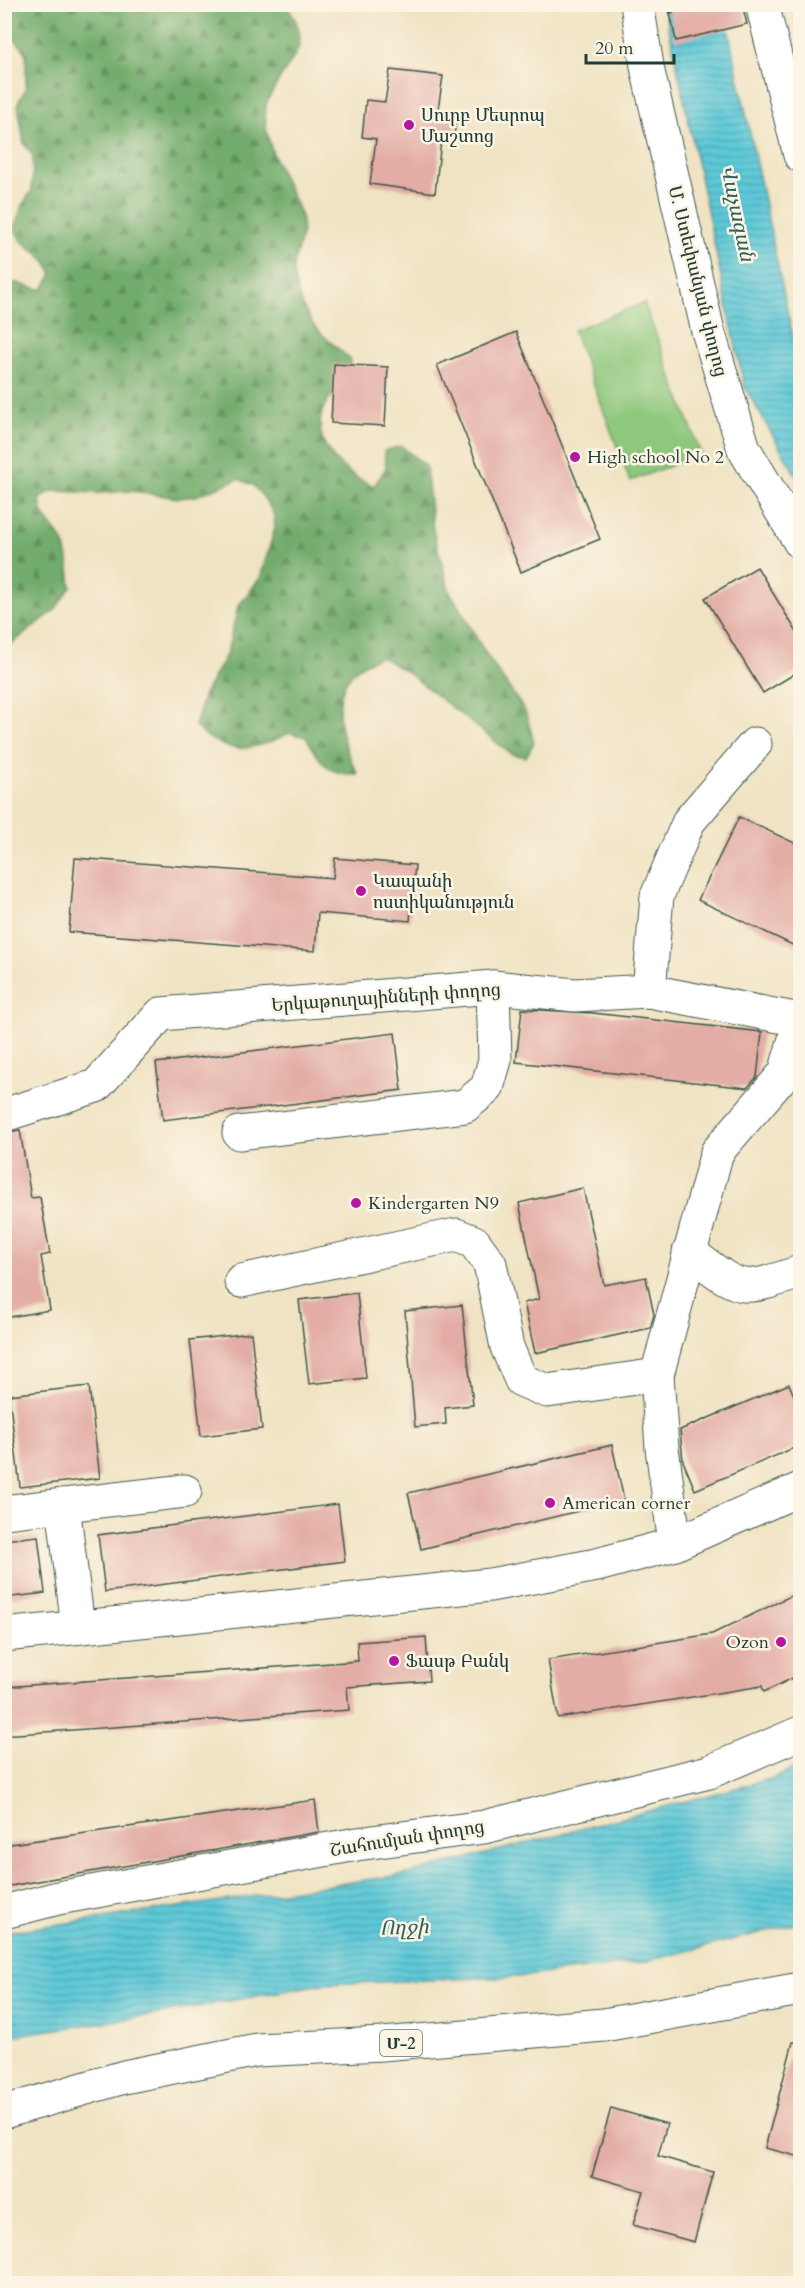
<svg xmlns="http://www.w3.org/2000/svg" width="805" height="2288" font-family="Cardo,'Noto Serif Armenian',serif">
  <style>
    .forest { fill: url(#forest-firs); stroke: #487450; stroke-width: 1.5 }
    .garden { fill: #8ec87d; stroke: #568258; stroke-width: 1.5 }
    .water { fill: url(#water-rules); stroke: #3e8386; stroke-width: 1.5 }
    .building { fill: #e3ada5 }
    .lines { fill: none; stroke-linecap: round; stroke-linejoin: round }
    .minor-casing { stroke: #3e5649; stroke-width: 35 }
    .highway-casing { stroke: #3e5649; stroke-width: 35 }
    .path { stroke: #3e5649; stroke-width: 4; stroke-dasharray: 4.5 4.5; stroke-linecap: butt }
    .minor { stroke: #fff; stroke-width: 33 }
    .highway { stroke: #fff; stroke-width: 33 }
    .poi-dot { fill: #b5179e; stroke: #fcf5e5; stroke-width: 2 }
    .labels { text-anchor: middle; stroke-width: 5; stroke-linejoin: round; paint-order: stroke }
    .shield { fill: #fcf5e5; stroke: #617469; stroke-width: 1.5 }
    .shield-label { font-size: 16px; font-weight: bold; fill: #1f3d34 }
    .poi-label { font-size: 18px; fill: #1f3d34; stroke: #fcf5e5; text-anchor: start }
    .street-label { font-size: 18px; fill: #1f3d34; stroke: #fcf5e5 }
    .water-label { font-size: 20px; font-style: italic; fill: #2f605d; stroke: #fcf5e5 }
  </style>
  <defs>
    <pattern id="forest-firs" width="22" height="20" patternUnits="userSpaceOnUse" patternTransform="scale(1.5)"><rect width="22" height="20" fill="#72ac6c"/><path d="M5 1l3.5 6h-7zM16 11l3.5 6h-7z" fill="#5d8d5a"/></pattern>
    <pattern id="water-rules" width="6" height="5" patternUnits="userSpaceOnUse" patternTransform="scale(1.5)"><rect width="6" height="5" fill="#5ec9d8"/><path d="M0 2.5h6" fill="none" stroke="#4da4b0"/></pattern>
  </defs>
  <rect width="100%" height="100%" fill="#fcf5e5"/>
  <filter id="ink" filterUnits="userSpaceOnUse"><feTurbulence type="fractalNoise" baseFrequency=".0167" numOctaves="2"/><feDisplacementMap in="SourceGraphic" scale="12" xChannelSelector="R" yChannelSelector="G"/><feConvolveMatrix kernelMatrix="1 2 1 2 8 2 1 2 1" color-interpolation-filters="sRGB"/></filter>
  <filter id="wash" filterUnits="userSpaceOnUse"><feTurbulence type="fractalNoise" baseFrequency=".008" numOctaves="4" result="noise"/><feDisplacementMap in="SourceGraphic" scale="24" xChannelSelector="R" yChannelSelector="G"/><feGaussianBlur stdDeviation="1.35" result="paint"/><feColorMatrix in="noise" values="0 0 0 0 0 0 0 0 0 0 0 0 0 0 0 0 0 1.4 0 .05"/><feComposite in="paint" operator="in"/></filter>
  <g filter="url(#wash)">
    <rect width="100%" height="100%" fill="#f0e3c3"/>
    <path class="forest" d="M5 5H286C316 46 292 53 274 89 271 94 267 100 266 106 261 144 287 180 300 214 307 231 298 245 294 262 290 279 305 316 317 329 328 341 340 350 351 360 349 389 338 383 326 403 306 440 342 474 374 486L386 468 384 451 401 446 426 466 433 530 449 590 486 654 525 711 534 742 526 757 511 754 407 672 381 657C324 673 335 732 358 774 325 775 322 763 306 737L289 733C252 752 226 757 195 726L204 694 227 653 238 606 260 578 275 528 273 512 264 498 253 485 238 479 196 496 179 498 131 491 100 493 52 491 40 499C42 521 52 522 62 540 69 553 69 571 71 587L54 611 5 649V284C19 279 29 290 43 289L52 275C46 249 23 253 14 227L23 204 32 190 33 156 24 144 19 112 18 103 26 88V55L22 47 5 30Z"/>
    <polygon class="garden" points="644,303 701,454 630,481 573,330"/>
    <g class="water">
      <polygon points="664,5 723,5 800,371 800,482 744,386"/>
      <polygon points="800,1765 800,1923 644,1962 517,1977 322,1984 152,2015 5,2037 5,1932 408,1874 774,1778"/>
    </g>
    <g id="blocks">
      <g class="building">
        <polygon points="668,4 742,4 747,24 676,41"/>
        <polygon points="390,70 443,76 438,110 457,112 453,143 441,141 435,193 370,184 376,139 362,137 366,100 385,102"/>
        <polygon points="516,332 600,539 521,572 437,365"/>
        <polygon points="334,364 388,367 385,426 331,423"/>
        <polygon points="757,567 801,639 801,670 763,693 705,598"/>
        <polygon points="739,817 801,846 801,949 698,900"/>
        <polygon points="75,858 333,878 335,858 415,865 410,921 318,913 315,951 69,932"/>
        <polygon points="522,1009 593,1013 762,1032 757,1077 747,1088 516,1062"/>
        <polygon points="395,1033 402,1090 163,1120 156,1063"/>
        <polygon points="20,1130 31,1198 40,1197 50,1254 41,1256 50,1310 4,1318 4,1133"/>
        <polygon points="583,1188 604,1285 646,1277 654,1315 650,1328 535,1353 524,1303 539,1299 519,1203"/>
        <polygon points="357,1293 366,1378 309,1384 299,1300"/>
        <polygon points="462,1305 473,1405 445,1408 446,1424 415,1427 405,1311"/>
        <polygon points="251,1333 262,1429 201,1436 190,1340"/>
        <polygon points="789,1384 801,1412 801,1445 695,1490 683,1461 680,1430"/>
        <polygon points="89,1386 100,1478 20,1487 9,1395"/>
        <polygon points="612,1445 624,1500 421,1549 408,1493"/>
        <polygon points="338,1504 345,1561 105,1592 98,1535"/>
        <polygon points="38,1536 45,1593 4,1598 4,1540"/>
        <polygon points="801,1591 801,1674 764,1692 762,1686 558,1718 548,1660 712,1634"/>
        <polygon points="426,1637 429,1681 347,1687 349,1710 4,1735 4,1687 358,1661 357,1642"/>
        <polygon points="315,1800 319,1832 4,1887 4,1845"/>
        <polygon points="793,2042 801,2043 801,2157 765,2148"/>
        <polygon points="611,2108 667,2124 658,2156 713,2172 694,2242 633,2225 643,2191 592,2176"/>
      </g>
    </g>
  </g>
  <g filter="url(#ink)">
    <use href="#blocks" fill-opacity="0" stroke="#3e5649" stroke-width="1.5"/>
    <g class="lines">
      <defs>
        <g id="minor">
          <polyline points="637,4 648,72 708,331 744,449 800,542"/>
          <polyline points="762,4 800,155"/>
          <polyline points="649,991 657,896 689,821 755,744"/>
          <polyline points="4,1115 96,1086 161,1014 493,987 575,995 649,991 800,1020"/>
          <polyline points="239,1133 465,1106 487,1088 495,1060 493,987"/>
          <path d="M689 1252C743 1291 737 1293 800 1272"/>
          <polyline points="241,1281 456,1235 474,1242 490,1264 507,1347 521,1380 547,1391 657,1375"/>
          <polyline points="63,1505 78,1627"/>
          <polyline points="4,1512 185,1491"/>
          <polyline points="675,1544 662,1448 657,1375 717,1152 785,1073 800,1022"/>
          <polyline points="4,1635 490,1585 597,1565 675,1544 800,1489"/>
          <polyline points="4,1912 58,1898 357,1844 484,1827 709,1772 800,1733"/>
        </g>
        <polyline id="highway" points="4,2112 124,2077 257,2050 382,2044 604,2025 800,1989"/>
      </defs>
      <use href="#minor" class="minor-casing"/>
      <use href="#highway" class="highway-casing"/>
      <polyline class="path" points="669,12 704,4"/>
      <use href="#minor" class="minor"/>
      <use href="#highway" class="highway"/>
    </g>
  </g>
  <g class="poi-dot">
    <circle cx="409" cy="125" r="6"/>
    <circle cx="575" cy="457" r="6"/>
    <circle cx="361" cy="891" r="6"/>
    <circle cx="356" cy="1203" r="6"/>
    <circle cx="550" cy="1503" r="6"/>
    <circle cx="781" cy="1642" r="6"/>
    <circle cx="394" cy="1661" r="6"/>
  </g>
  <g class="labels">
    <rect class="shield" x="380" y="2030" width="42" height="26" rx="4.5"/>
    <g class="shield-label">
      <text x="401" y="2049">Մ-2</text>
    </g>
    <g class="poi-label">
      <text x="421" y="121">Սուրբ Մեսրոպ<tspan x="421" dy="21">Մաշտոց</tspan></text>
      <text x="587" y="463">High school No 2</text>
      <text x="373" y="887">Կապանի<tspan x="373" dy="21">ոստիկանություն</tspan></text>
      <text x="368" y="1209">Kindergarten N9</text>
      <text x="562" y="1509">American corner</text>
      <text x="769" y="1648" text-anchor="end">Ozon</text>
      <text x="406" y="1667">Ֆասթ Բանկ</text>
    </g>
    <g class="street-label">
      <text transform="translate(698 281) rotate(76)" y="6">Մ. Ստեփանյան փողոց</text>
      <text transform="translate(386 997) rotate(-4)" y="6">Երկաթուղայինների փողոց</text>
      <text transform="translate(407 1838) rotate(-9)" y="6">Շահումյան փողոց</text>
    </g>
    <g class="water-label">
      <text transform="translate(738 213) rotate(78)" y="7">Վաչագան</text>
      <text transform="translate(404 1927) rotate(-2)" y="7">Ողջի</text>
    </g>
  </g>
  <rect width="805" height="2288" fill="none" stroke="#fcf5e5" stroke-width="24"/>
  <path d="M586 54v9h88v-9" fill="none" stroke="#1f3d34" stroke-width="3"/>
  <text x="595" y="54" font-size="18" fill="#1f3d34" stroke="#fcf5e5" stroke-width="4.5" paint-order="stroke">20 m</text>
</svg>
